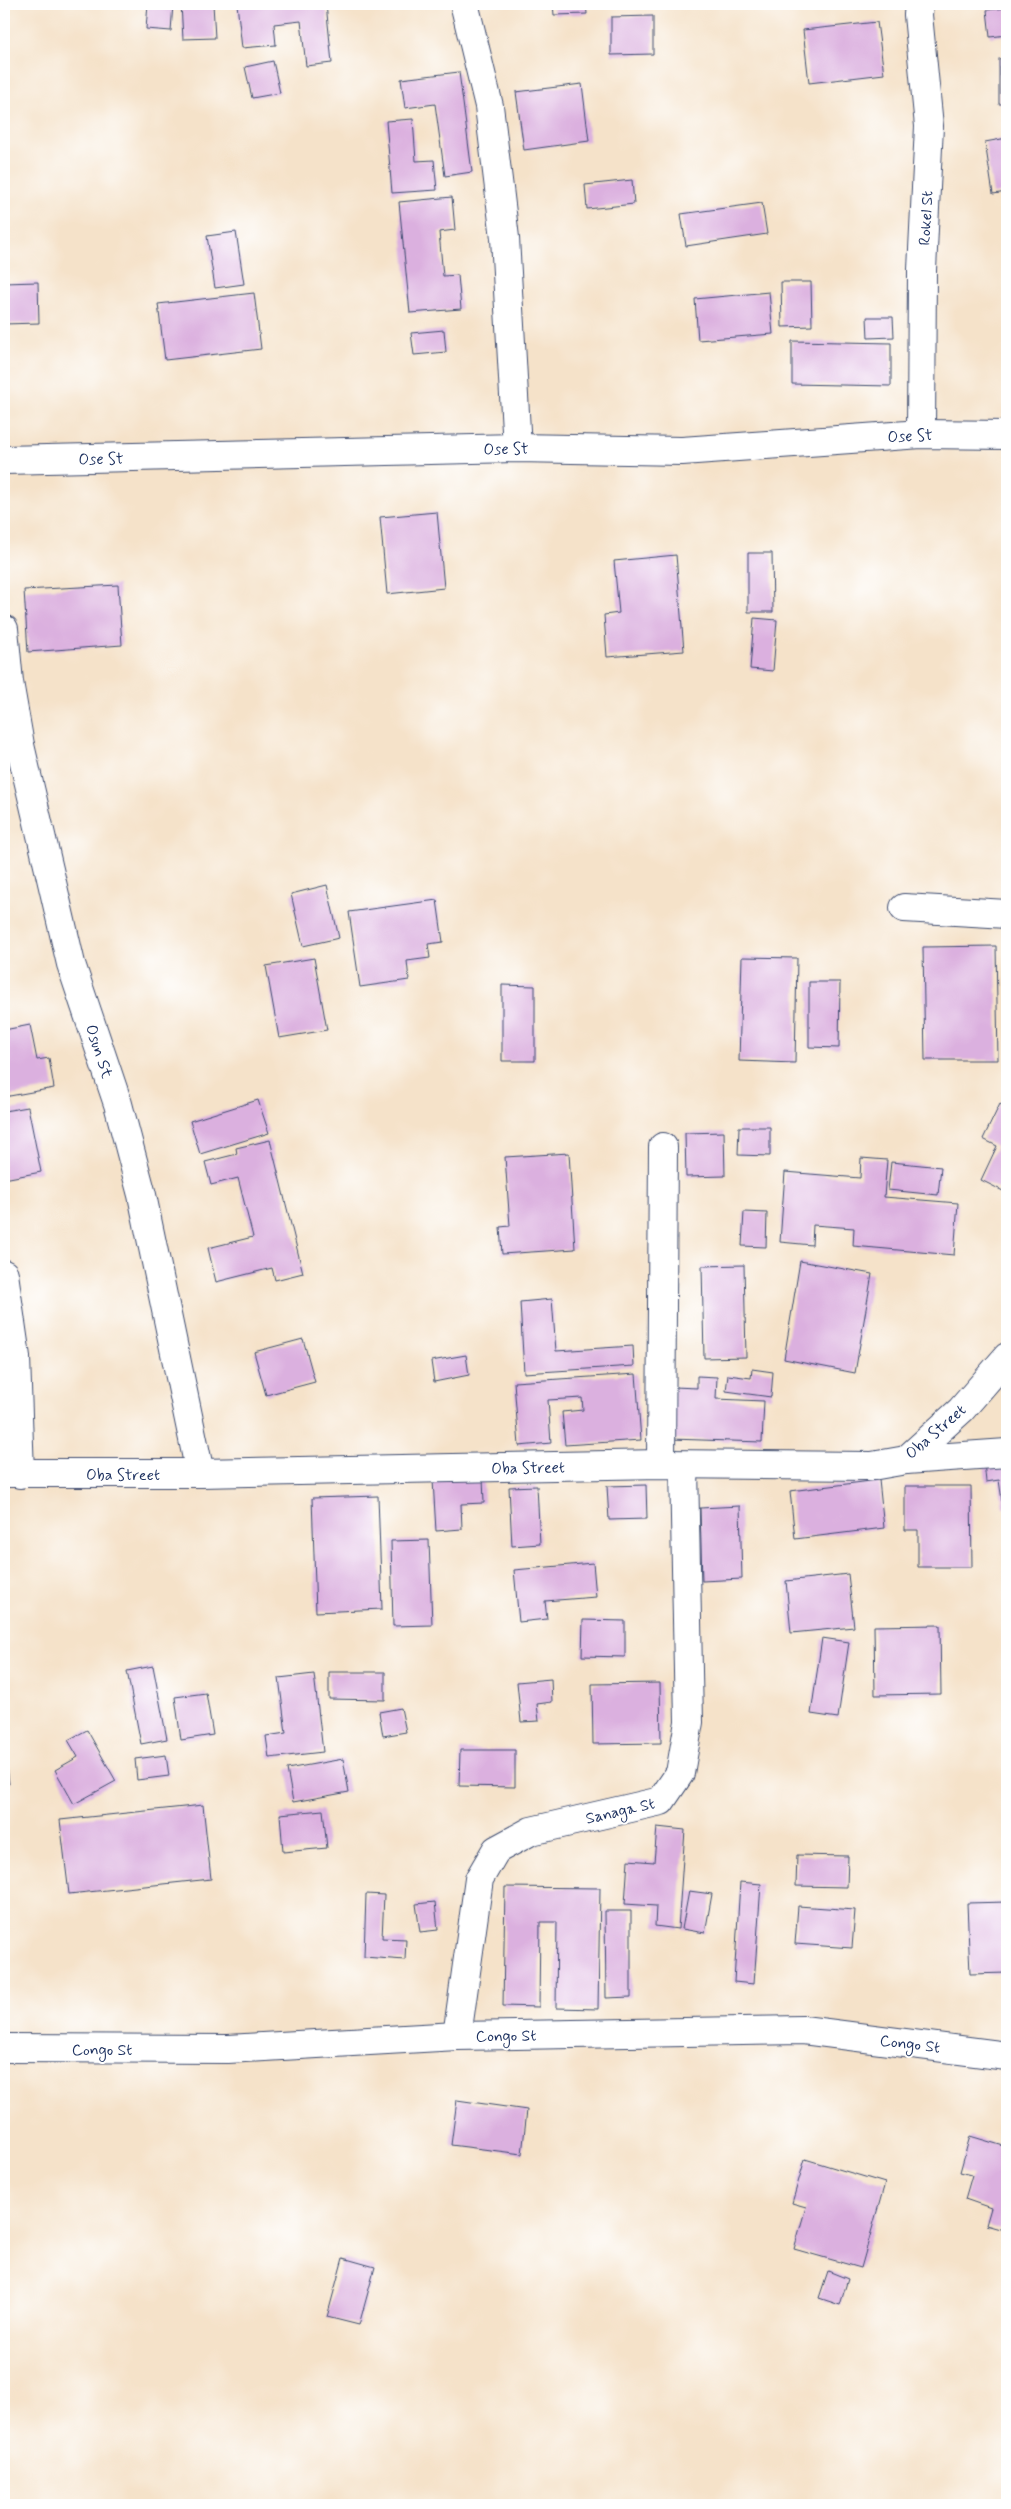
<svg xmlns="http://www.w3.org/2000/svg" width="1011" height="2509" font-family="Mynerve,sans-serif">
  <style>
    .building { fill: #dbb0df }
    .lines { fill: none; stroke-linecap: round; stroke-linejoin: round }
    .minor-casing { stroke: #3c4a6e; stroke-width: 30 }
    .minor { stroke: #fff; stroke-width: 28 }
    .labels { text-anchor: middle; stroke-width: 4; stroke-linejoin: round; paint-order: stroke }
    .street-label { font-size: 16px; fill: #1b2f5e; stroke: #fff }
  </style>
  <rect width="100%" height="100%" fill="#fff"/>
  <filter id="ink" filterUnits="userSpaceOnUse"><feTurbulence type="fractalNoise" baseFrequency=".02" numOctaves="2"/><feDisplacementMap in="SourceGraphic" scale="10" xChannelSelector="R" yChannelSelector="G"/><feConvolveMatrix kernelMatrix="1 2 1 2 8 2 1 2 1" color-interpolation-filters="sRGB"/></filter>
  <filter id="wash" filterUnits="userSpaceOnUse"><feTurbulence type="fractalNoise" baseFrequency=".0096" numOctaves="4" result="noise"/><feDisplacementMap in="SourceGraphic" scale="20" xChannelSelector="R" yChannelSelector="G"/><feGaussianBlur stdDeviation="1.12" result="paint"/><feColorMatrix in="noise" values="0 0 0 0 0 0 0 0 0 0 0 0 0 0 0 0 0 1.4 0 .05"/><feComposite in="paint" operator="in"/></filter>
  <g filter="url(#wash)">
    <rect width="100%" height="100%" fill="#f5e2c9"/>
    <g id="blocks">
      <g class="building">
        <polygon points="148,4 173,4 171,31 146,29"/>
        <polygon points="181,4 213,4 215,38 183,39"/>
        <polygon points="237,4 326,4 332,63 306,66 301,21 274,24 276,45 242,48"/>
        <polygon points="553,4 586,4 587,14 554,15"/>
        <polygon points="1007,8 1007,35 990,37 987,10"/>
        <polygon points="653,16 653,54 611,55 611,17"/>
        <polygon points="877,22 884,74 809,83 803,30"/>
        <rect x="999" y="59" width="8" height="45"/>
        <polygon points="273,61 280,93 252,98 245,67"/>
        <polygon points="459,72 472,172 445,176 435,104 405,108 401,79"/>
        <polygon points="582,84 589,141 524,150 516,92"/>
        <polygon points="413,119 416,161 434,160 437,190 392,193 386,121"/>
        <polygon points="1007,138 1007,192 993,194 985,142"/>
        <polygon points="632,180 634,204 587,209 585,185"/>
        <polygon points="452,197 455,230 439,232 443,276 458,275 461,309 410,313 399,202"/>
        <polygon points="762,203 767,234 686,246 681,214"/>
        <polygon points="236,232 244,284 215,288 207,236"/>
        <polygon points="38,282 39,323 4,324 4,283"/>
        <polygon points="781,282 811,282 812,326 782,327"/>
        <polygon points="769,292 773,334 698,340 695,299"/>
        <polygon points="254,293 261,349 165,360 158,304"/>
        <polygon points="867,317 893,317 894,337 868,338"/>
        <polygon points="444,330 446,352 414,355 411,333"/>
        <polygon points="792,341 891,343 891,386 792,384"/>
        <polygon points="437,512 444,588 387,594 380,517"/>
        <polygon points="748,553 772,553 773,612 748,612"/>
        <polygon points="676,555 684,651 607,657 604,615 619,613 614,561"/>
        <polygon points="118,585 122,645 28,652 24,590"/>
        <polygon points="754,618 777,620 773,671 750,669"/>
        <polygon points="327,885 339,938 303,946 291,894"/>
        <polygon points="437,900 443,942 428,944 430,958 407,961 409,980 360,987 349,912"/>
        <polygon points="996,946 998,1060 925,1060 923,947"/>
        <polygon points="742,957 797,958 795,1063 739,1061"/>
        <polygon points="314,958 327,1030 279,1038 266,966"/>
        <polygon points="809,982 840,982 839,1048 809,1047"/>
        <polygon points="502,985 535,986 535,1061 502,1061"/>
        <polygon points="30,1025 37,1060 49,1058 54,1088 4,1097 4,1030"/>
        <polygon points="258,1100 269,1133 200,1154 190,1121"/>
        <polygon points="1000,1104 1007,1108 1007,1193 981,1180 997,1146 983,1139"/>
        <polygon points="28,1107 41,1172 4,1179 4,1111"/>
        <polygon points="739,1127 770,1127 770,1156 738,1155"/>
        <polygon points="724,1132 725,1176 686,1177 685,1133"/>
        <polygon points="270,1140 303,1273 275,1280 272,1268 216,1282 208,1248 253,1237 238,1178 211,1185 205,1162 237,1154 236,1148"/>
        <polygon points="569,1153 575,1249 502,1254 500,1227 510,1226 505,1157"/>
        <polygon points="861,1158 887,1160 884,1197 958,1203 954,1255 853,1246 854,1228 813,1225 812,1245 780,1242 785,1172 860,1178"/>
        <polygon points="891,1162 941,1167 938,1195 888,1190"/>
        <polygon points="744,1212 767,1213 766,1247 742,1246"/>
        <polygon points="800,1261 872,1274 855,1373 784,1359"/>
        <polygon points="744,1265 746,1357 704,1358 702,1266"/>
        <polygon points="552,1299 556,1351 633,1346 634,1366 524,1373 520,1302"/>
        <polygon points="303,1339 315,1382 266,1395 254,1352"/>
        <polygon points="466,1355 469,1375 434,1382 431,1361"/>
        <polygon points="752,1369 773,1372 771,1397 726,1391 728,1375 751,1378"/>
        <polygon points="636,1374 641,1440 565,1445 562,1412 583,1410 582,1398 548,1400 551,1443 519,1446 514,1382"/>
        <polygon points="697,1376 717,1377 716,1399 764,1401 762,1442 671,1439 674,1387 697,1388"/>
        <polygon points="1007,1460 1007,1508 1003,1508 999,1480 986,1482 984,1462"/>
        <polygon points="483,1477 484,1503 461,1504 462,1529 436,1531 433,1480"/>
        <polygon points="879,1480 884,1528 795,1539 790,1491"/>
        <polygon points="646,1485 647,1519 609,1520 607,1486"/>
        <polygon points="537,1486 540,1544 512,1546 509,1487"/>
        <polygon points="905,1486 971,1486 972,1567 918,1567 918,1530 905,1530"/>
        <polygon points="378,1496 382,1609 316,1612 312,1498"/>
        <polygon points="740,1506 742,1579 702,1581 700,1508"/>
        <polygon points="429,1540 432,1625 393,1626 391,1541"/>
        <polygon points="593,1563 596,1597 545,1601 547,1619 519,1622 514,1570"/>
        <polygon points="848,1574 854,1627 791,1633 786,1581"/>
        <polygon points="583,1620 625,1621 625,1657 582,1656"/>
        <polygon points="940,1625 941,1694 875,1695 874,1626"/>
        <polygon points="822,1638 849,1642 838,1718 811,1714"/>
        <polygon points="153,1666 167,1739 141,1744 127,1671"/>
        <polygon points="329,1672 385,1672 385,1700 329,1699"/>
        <polygon points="314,1674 323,1752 269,1758 266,1736 286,1733 279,1678"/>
        <polygon points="551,1679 552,1702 537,1704 539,1721 521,1722 517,1682"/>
        <polygon points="660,1683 661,1743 593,1744 592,1684"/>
        <polygon points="206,1693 213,1735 181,1740 175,1697"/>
        <polygon points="401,1708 406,1732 383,1736 379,1712"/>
        <polygon points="87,1730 116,1781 74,1804 55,1770 78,1757 68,1740"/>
        <polygon points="4,1738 9,1784 4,1784"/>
        <polygon points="460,1750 515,1750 515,1787 459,1786"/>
        <polygon points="166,1755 169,1776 137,1780 135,1759"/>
        <polygon points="343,1759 349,1792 293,1802 287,1769"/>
        <polygon points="203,1805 211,1879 69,1894 60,1820"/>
        <polygon points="323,1810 327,1848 283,1852 280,1814"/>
        <polygon points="657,1827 685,1830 678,1929 655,1926 656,1906 625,1904 628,1860 654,1862"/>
        <polygon points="797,1855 848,1856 847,1887 796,1886"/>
        <polygon points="740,1882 761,1884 754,1984 734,1982"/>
        <polygon points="505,1887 600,1888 598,2009 556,2008 557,1922 540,1922 539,2007 503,2006"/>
        <polygon points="689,1891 712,1894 705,1933 682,1929"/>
        <polygon points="366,1894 384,1895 382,1938 406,1939 405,1960 364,1957"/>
        <polygon points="435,1902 438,1930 420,1932 416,1904"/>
        <polygon points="1007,1902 1007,1973 970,1974 967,1903"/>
        <polygon points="798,1906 855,1910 852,1948 795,1944"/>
        <polygon points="605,1911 631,1911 631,1997 606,1998"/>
        <polygon points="457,2100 527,2110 522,2154 451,2145"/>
        <polygon points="970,2136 1007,2147 1007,2231 986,2225 991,2208 965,2199 972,2175 960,2172"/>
        <polygon points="805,2159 885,2183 861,2268 794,2249 806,2207 792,2203"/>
        <polygon points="343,2258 375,2267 359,2325 327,2317"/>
        <polygon points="828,2271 848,2279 840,2305 819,2298"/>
      </g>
    </g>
  </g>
  <g filter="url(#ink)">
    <use href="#blocks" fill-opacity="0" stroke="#3c4a6e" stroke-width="1"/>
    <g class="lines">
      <defs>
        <g id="minor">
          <polyline points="919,4 918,15 929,126 922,270 921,434"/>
          <polyline points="465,7 489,106 505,238 517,448"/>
          <polyline points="4,460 517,448 682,451 921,434 1007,435"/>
          <polyline points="4,629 9,682 20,745 71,964 118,1104 142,1195 200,1473"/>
          <polyline points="904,908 1007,914"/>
          <polyline points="4,1274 16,1357 20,1474"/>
          <polyline points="906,1460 1007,1453"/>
          <polyline points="661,1464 663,1147"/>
          <polyline points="4,1473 200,1473 661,1464 872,1466 906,1460 961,1410 1007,1357"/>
          <polyline points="457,2036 479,1879 496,1850 531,1831 661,1801 680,1773 689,1722 684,1466"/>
          <polyline points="4,2048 228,2049 457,2036 803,2030 1007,2056"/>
        </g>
      </defs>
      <use href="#minor" class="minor-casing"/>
      <use href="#minor" class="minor"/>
    </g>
  </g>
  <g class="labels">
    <g class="street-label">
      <text transform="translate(925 218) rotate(-87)" y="6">Rokel St</text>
      <text transform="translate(910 435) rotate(-3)" y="6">Ose St</text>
      <text transform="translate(506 448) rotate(-1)" y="6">Ose St</text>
      <text transform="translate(101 458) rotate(-1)" y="6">Ose St</text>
      <text transform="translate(100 1051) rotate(72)" y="6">Osun St</text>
      <text transform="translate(935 1431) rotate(-41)" y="6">Oba Street</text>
      <text transform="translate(528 1467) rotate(-1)" y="6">Oba Street</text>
      <text x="123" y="1480">Oba Street</text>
      <text transform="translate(620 1810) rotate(-13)" y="6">Sanaga St</text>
      <text transform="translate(506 2035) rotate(-1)" y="6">Congo St</text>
      <text transform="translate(910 2043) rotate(7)" y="6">Congo St</text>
      <text x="102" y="2055">Congo St</text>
    </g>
  </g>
  <rect width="1011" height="2509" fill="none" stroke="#fff" stroke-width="20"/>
</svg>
